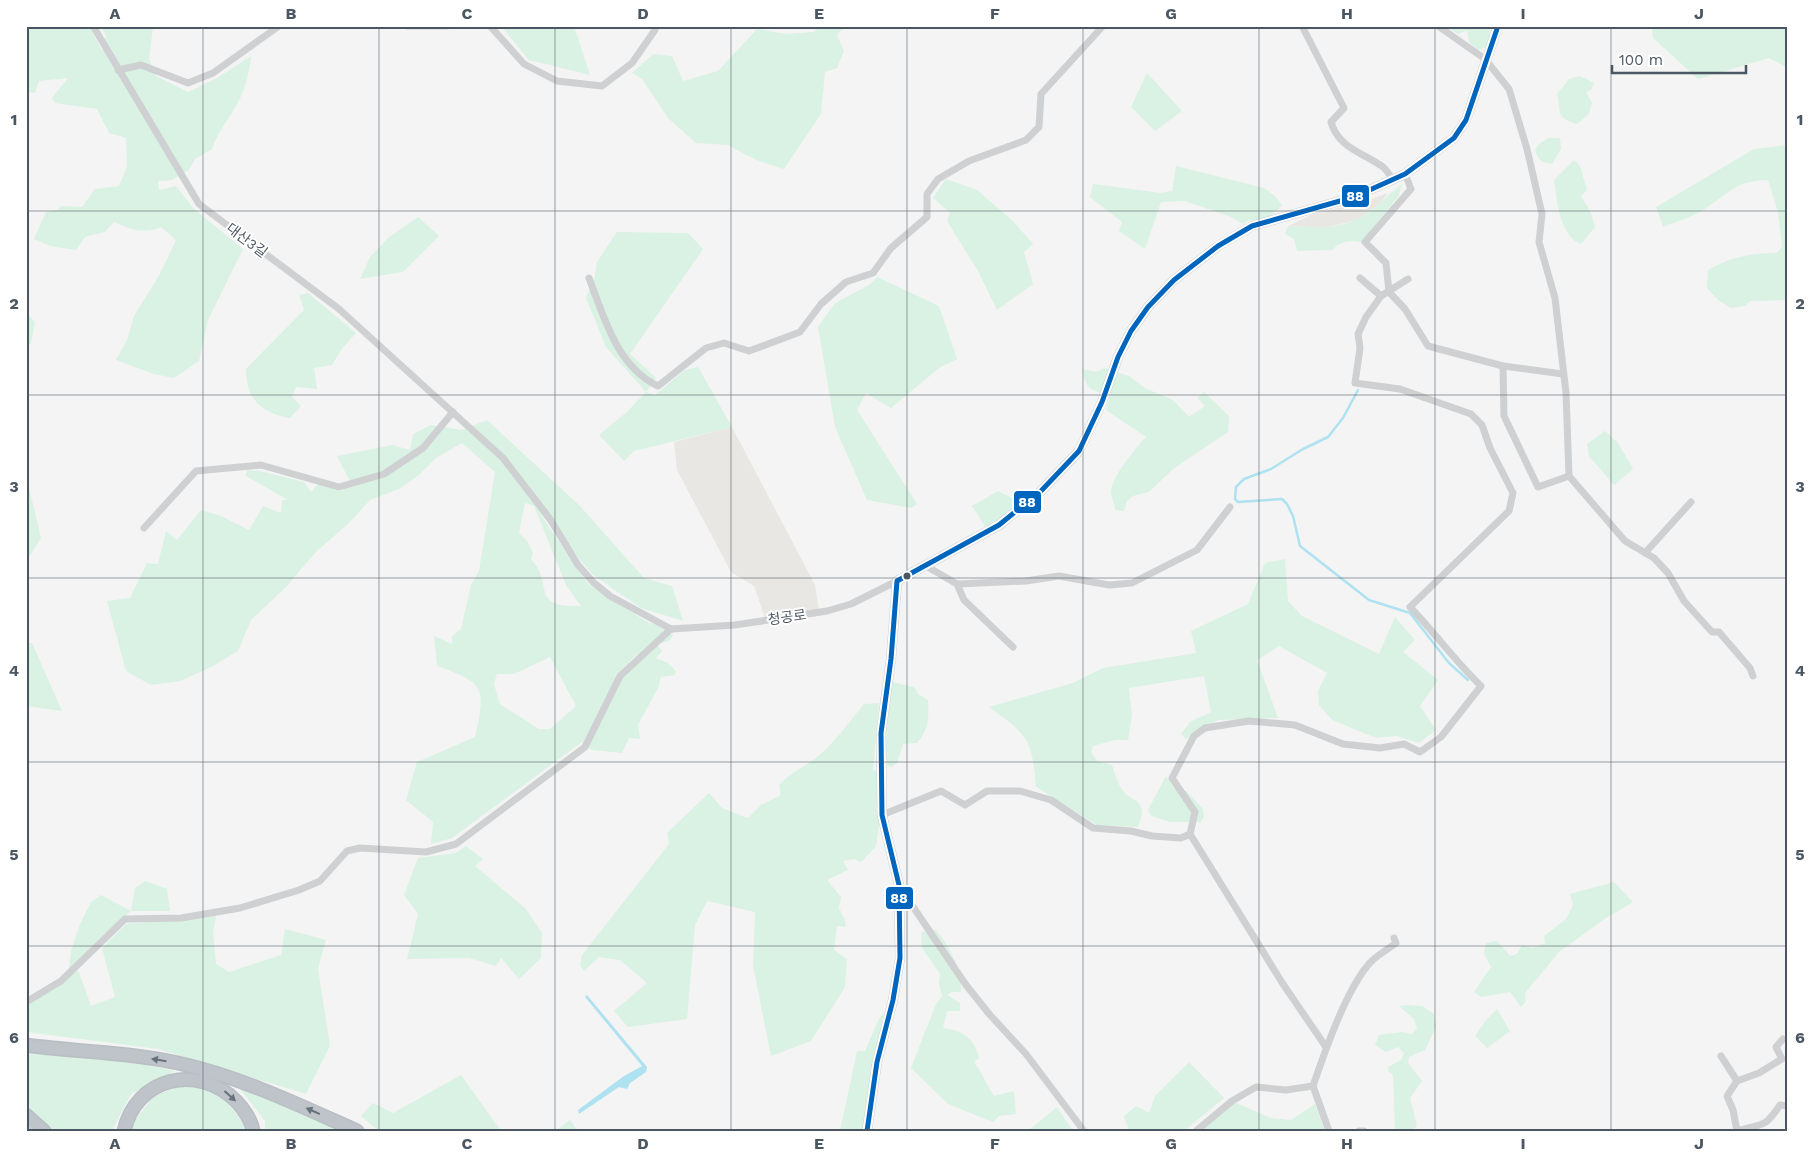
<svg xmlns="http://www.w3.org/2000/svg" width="1814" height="1157" font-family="'Work Sans','Noto Sans KR',sans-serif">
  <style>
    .commercial { fill: #e8e7e3 }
    .green { fill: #d9f2e3; fill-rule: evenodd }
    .water { fill: #aee2f0 }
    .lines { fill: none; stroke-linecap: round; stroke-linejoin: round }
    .stream { stroke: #aee2f0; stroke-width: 2.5 }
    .highway-casing { stroke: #b9bec3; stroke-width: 15 }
    .street { stroke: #ced0d2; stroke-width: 7 }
    .secondary { stroke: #ced0d4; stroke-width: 10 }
    .primary { stroke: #caced1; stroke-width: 11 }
    .highway { stroke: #bec4c9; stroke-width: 12 }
    .bus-1-casing { stroke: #fff; stroke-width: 9 }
    .bus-1 { stroke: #0065bd; stroke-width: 5 }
    .oneway { fill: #67727b }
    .grid { fill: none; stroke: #4a5661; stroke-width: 1; stroke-opacity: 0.55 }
    .bus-dot { fill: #4a5661; stroke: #fff; stroke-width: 2 }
    .labels { text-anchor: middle; stroke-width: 4; stroke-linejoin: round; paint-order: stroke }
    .street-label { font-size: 14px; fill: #4a5661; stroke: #fff }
    .line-badge { stroke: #fff; stroke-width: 2 }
    .badge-label { font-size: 14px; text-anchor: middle; font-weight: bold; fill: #fff }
    .neatline { fill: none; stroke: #4a5661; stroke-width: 2 }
    .grid-label { font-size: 16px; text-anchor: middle; font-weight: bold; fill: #4a5661 }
  </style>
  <rect width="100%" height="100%" fill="#f4f4f4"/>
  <g class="commercial">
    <polygon points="1388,193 1380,203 1358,220 1323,228 1288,226 1313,214 1363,202"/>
    <polygon points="732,427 815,585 819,610 765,618 754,586 731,572 677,470 674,442"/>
  </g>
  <g class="green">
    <path d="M26 26H89L102 51 106 36 101 26H153L149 59 156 76 188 92 217 78 251 56C249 76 244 94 233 111 225 124 217 134 212 149L195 159 189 170 172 180 158 181 159 190 176 186 193 208 243 249 208 320 199 361 174 378 154 374 116 360 127 340 134 316 160 274 176 240 161 227C144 234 131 230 114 222L105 232 85 237 76 250 50 246 34 239 46 212 57 210 62 206 82 207 95 189 119 186 127 166 126 138 109 133 97 109 55 103 52 98 68 78 39 81 35 93 26 92Z"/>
    <polygon points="501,26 574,26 590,75 529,60"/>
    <polygon points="820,26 845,26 837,35 844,51 837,68 825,72 821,114 784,169 756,160 728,145 696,143 668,118 642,79 632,73 653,54 672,56 683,81 718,71 757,29 786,34 814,32"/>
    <polygon points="1446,26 1474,26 1474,29 1484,27 1490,30 1488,46 1478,50 1469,42 1467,30 1458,34"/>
    <polygon points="1652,26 1788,26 1788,68 1769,58 1698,79 1653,38"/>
    <polygon points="1147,73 1182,111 1155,131 1131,107"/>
    <path d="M1580 76 1594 83 1591 90 1586 92 1592 103 1589 114 1577 124C1554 117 1562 113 1557 94L1569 79Z"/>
    <path d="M1548 138H1560L1561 149 1552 164C1542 163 1538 160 1535 150L1538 145Z"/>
    <path d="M1788 145V300L1750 301 1745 306 1731 308 1718 300 1707 288 1708 270C1731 257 1751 253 1777 253L1782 247 1778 212 1768 180C1735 180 1729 194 1703 210 1691 217 1676 222 1663 227L1656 207 1754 149Z"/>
    <path d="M1574 160 1580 166 1587 190 1581 196 1591 213 1595 227 1581 244C1559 236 1557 199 1554 180Z"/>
    <path d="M1176 166 1264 188 1275 196 1282 205C1274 215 1262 224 1249 220L1243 224 1231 217 1185 201 1161 202 1145 249 1119 231 1122 222 1090 197 1093 184 1161 193 1172 191Z"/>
    <polygon points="946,179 977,190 1013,221 1033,244 1024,252 1033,284 997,310 978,271 947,221 950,213 933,198"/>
    <path d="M1402 184 1398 197 1361 242C1349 240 1341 241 1332 250L1297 251 1294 239 1285 234 1288 226C1319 228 1348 230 1373 209 1383 201 1391 192 1402 184Z"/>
    <polygon points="418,217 439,236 403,272 360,279 370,257 388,238"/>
    <polygon points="617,232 688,233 703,249 630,354 656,378 646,392 655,395 685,370 698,367 732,427 634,451 624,461 599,435 627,412 646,392 606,347 586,298 595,276 597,262"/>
    <polygon points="877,277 939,306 957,359 939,368 891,408 866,393 857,410 917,504 911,508 867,500 835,427 818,327 835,303 869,285"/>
    <path d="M308 293 356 333 341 350 332 365 314 368 317 389 296 387 292 397 301 406 290 418C261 413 246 399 246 369L304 310 299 295Z"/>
    <polygon points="26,312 35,322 31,344 26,346"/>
    <path d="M1104 368 1129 376 1145 388 1173 400 1189 417 1205 406 1197 398 1204 392 1229 416 1228 432 1173 469 1149 492 1133 496 1127 501 1124 511 1115 510C1115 504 1111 496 1111 491 1113 475 1135 449 1146 437L1106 410 1110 395C1091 390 1086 390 1082 369L1097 372Z"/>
    <path d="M487 420 580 506 644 578 672 586 683 621 641 608 593 575 538 511 588 584 649 623 655 624 673 635 670 640 662 643 654 641 662 651 656 658 668 663 676 671 675 675 661 677 658 688 638 725 640 739 629 738 622 753 592 750 582 742 452 838 431 844 433 822 406 800 417 762 475 737C486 687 485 683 437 666L434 636 452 644V636L461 629 471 585 479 571 495 472 462 443 436 458 419 475 399 489 370 500 349 523 316 552 285 588 251 620 238 651 211 667 180 681 151 685 126 671 107 601 130 598 147 563 158 564 166 531 177 540 201 510 221 516 249 530 263 506 281 513 282 500H288L246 476 247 470 260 471 304 482 311 492 319 483 340 491 352 485 337 456 392 445 410 450 413 434 431 425 462 430ZM525 503 534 506 566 585 581 606C528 608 555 584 531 559L533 554 528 542 519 533ZM637 654 644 657 623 678 615 676ZM550 657 576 706 550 729H539L500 704 494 684 497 674H514Z"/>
    <polygon points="1605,431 1618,443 1633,469 1614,485 1589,456 1587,444"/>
    <polygon points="26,475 41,538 26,562"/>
    <polygon points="998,491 1014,499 1014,519 1003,529 995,531 985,526 972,506"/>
    <path d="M1285 559 1288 601 1302 616 1379 654 1395 617 1415 640 1403 652 1438 680 1420 706 1436 730 1419 743 1396 736 1376 738 1332 720 1319 705 1318 691 1327 673 1279 646 1257 660 1278 718 1218 720 1186 739 1181 734 1190 722 1211 712 1204 676 1129 688 1132 715 1128 740H1115L1093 746 1091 752 1097 761 1112 765C1115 773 1117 782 1121 788 1131 804 1150 797 1138 827L1097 825 1036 787C1032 739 1028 735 989 707L1073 683 1103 668 1196 653 1191 631 1248 604 1265 563Z"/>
    <polygon points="26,643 32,643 62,711 26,706"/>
    <path d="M892 682 914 687 918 694 928 700C929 718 929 729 917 743L903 744 897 763 891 767 887 765C882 739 888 708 892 682Z"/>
    <path d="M879 703 873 769 878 773 880 818 876 846 861 862 854 859 843 861 848 870 827 880 841 897 839 908 845 920 846 927 837 926 834 950 847 959 845 987 811 1041 771 1056 753 965 755 912 707 901 695 925 687 1019 628 1027 614 1011 647 983 620 960 599 957 584 971 580 965 582 955 669 844 667 833 709 793 722 808 748 818 761 805 781 795 779 785C792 771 809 765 823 752 838 738 851 720 864 704Z"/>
    <polygon points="1166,776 1173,787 1186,791 1203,809 1204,816 1200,824 1198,822 1170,822 1151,816 1148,810"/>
    <polygon points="466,846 483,859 475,866 526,909 542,933 541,958 519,979 501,958 496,966 469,958 407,959 418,914 404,895 418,858 456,853"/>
    <polygon points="145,881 167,889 170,911 131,911 104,934 69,969 71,951 80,924 91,902 101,895 131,911 135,888"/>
    <polygon points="1614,882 1633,902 1603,920 1559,952 1525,993 1526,1001 1521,1007 1510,992 1481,997 1474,992 1491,967 1484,954 1486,943 1497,941 1510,956 1517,954 1522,945 1533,948 1545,943 1544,936 1566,919 1573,905 1570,894"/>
    <polygon points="216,916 213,933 216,964 229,972 281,955 285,929 326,940 318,968 330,1046 306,1094 158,1049 26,1032 26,1005 51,990 78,970 91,1006 115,997 102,948 126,924"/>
    <path d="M936 930C949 945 963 972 961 992H952L947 995 960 1003V1011H947L943 1028C962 1030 975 1039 979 1058L974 1062C983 1073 986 1085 994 1096L1014 1091 1016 1114 999 1116 993 1122 948 1104 911 1068 936 1004 942 996 939 984 940 974 922 948 921 932Z"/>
    <polygon points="1408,1005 1422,1006 1434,1014 1436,1027 1425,1050 1409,1057 1408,1063 1422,1081 1410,1098 1417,1126 1412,1131 1395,1131 1393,1075 1388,1071 1388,1067 1401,1060 1404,1053 1398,1047 1386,1052 1375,1045 1379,1035 1402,1032 1412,1034 1417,1028 1414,1019 1399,1006"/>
    <polygon points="1497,1009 1510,1031 1487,1048 1475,1036 1487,1019"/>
    <polygon points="884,1013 863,1131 840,1131 857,1051 865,1051 880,1017"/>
    <polygon points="26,1050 142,1063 175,1071 131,1094 114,1127 114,1131 52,1131 26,1110"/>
    <polygon points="1189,1062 1224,1098 1184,1131 1129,1131 1124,1116 1136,1106 1149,1113 1155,1096"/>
    <polygon points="461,1075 501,1131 379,1131 361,1116 373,1103 393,1113"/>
    <polygon points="188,1083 221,1095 245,1125 245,1131 132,1131 133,1123 154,1096"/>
    <polygon points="237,1085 347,1131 265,1131 265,1121"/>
    <polygon points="1234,1102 1271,1118 1291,1120 1315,1104 1325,1131 1201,1131"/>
    <polygon points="1057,1107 1073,1131 1028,1131"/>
    <polygon points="570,1120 578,1131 555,1131"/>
  </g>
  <polygon class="water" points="587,995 647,1067 646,1072 630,1083 627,1089 619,1087 579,1114 578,1110 624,1076 642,1066 585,997"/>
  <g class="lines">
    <polyline class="stream" points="1358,390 1343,418 1328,437 1303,449 1271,469 1244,479 1236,487 1235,499 1238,502 1282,499 1287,504 1293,516 1300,546 1369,600 1410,613 1449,663 1468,680"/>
    <defs>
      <g id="highway">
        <path d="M26 1045C77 1052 128 1052 178 1063 241 1077 299 1105 357 1131"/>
        <polyline points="26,1115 44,1131"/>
        <path d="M124 1131C136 1077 198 1063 236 1101 243 1108 252 1121 253 1131"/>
      </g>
    </defs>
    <use href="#highway" class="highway-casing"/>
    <g class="street">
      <polyline points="93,26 199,204 339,309 503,458 550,519 578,565 593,582 610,596 671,629"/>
      <polyline points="407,26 447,26"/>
      <polyline points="490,26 524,64 557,81 602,86 632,63 655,30 655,26"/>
      <path d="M1302 26 1344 108 1331 122C1338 148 1364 153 1383 167 1387 170 1390 176 1393 180"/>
      <polyline points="1438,26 1485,59 1509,89 1527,149 1542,214 1539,242 1555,298 1566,393 1569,476 1625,541 1654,558 1668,573 1684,601 1712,632 1719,632 1750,668 1753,676"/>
      <polyline points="118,70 141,65 188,83 213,73 279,26"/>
      <polyline points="1405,174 1411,189 1365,242 1386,263 1389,292 1405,309 1428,346 1503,366 1563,374"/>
      <path d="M589 278C604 317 617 367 658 386L706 348 724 343 749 351 800 332 821 304 846 282 873 273 891 248 927 217V194L938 179 969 161 1026 140 1039 127 1041 94 1103 26"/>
      <polyline points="1360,278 1381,296 1408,279"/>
      <polyline points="1503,366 1504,416 1538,487 1569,476"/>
      <polyline points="144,528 196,471 261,465 339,487 384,474 423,448 453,412"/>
      <polyline points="1645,553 1691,502"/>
      <polyline points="926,566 957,584 1026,581 1059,576 1109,585 1132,583 1197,550 1230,507"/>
      <polyline points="957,584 964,600 1013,647"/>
      <polyline points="671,629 735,625 827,611 851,604 897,581"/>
      <polyline points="882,815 941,791 965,805 987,791 1020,791 1051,800 1093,828 1131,831 1152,836 1181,838 1190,834"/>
      <polyline points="899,886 966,985 990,1015 1026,1054 1084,1131"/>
      <polyline points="26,1002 61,981 125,919 181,918 240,908 299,890 320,881 347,851 360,848 426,852 456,844 585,747 620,676 671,629"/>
      <path d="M1326 1047 1283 984 1190 834 1195 812 1172 778 1194 736 1205 728 1249 721 1295 725 1343 744 1380 748 1404 744 1420 752 1441 737 1481 686C1455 661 1435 633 1410 607L1509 511 1513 493 1490 448 1482 425 1471 414 1400 389 1355 383 1360 348 1358 334 1366 317 1381 296"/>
      <polyline points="1721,1056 1737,1081 1727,1096 1733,1110 1737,1131"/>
      <polyline points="1737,1081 1759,1073 1782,1059 1776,1047 1783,1039"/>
      <path d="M1313 1086C1325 1051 1345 993 1368 965 1375 956 1387 950 1396 943L1394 938"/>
      <polyline points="1196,1131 1232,1101 1256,1087 1286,1090 1313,1086 1329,1131"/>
      <polyline points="1359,1131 1364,1131"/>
      <path d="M1737 1131C1763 1123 1764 1129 1780 1105L1788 1106"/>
    </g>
    <polyline class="secondary" points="867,1131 877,1062 893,1000 900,958 899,885 882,815 881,733 891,659 897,581 999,525 1041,491 1079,451 1102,402 1118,357 1131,331 1148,307 1174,280 1218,246 1252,226 1354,197 1405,174 1454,138 1466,120 1498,26"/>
    <polyline class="primary" points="26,1128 29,1131"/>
    <use href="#highway" class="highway"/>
    <defs>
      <polyline id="bus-1" points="867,1131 877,1062 893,1000 900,958 899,885 882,815 881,733 891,659 897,581 999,525 1041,491 1079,451 1102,402 1118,357 1131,331 1148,307 1174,280 1218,246 1252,226 1354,197 1405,174 1454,138 1466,120 1498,26"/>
    </defs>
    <use href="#bus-1" class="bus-1-casing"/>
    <use href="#bus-1" class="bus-1"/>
  </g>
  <defs><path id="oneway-solid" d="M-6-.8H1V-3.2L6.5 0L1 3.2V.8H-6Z" transform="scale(1.25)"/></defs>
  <g class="oneway">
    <use href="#oneway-solid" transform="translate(159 1060) rotate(-171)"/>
    <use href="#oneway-solid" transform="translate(230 1096) rotate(42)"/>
    <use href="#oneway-solid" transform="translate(313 1111) rotate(-156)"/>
  </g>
  <path class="grid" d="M203 26V1131M379 26V1131M555 26V1131M731 26V1131M907 26V1131M1083 26V1131M1259 26V1131M1435 26V1131M1611 26V1131M26 211H1788M26 395H1788M26 578H1788M26 762H1788M26 946H1788"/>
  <circle class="bus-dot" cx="907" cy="576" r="4.5"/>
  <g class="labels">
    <g class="street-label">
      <text transform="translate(247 240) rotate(37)" y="5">대산3길</text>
      <text transform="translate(787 617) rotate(-8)" y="5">청공로</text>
    </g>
  </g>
  <g class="line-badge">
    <rect x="1341" y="184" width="29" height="24" rx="5" fill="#0065bd"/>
    <rect x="1013" y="490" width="29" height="24" rx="5" fill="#0065bd"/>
    <rect x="885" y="886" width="29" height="24" rx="5" fill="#0065bd"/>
  </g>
  <g class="badge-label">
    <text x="1355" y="201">88</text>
    <text x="1027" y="507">88</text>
    <text x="899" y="903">88</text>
  </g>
  <rect width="1814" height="1157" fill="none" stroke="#ffffff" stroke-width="55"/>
  <path d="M1612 65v8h134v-8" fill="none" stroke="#4a5661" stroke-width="2.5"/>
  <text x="1619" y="65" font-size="15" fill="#4a5661" stroke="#ffffff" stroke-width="4" paint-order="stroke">100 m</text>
  <rect x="28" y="28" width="1758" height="1102" class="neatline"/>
  <g class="grid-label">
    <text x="115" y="19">A</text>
    <text x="291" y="19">B</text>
    <text x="467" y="19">C</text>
    <text x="643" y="19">D</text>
    <text x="819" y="19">E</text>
    <text x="995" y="19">F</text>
    <text x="1171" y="19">G</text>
    <text x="1347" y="19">H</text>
    <text x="1523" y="19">I</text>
    <text x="1699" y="19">J</text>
    <text x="14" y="125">1</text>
    <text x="1800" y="125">1</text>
    <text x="14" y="309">2</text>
    <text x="1800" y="309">2</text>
    <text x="14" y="492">3</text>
    <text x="1800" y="492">3</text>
    <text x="14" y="676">4</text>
    <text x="1800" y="676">4</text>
    <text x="14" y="860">5</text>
    <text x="1800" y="860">5</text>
    <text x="14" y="1043">6</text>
    <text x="1800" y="1043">6</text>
    <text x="115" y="1149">A</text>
    <text x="291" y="1149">B</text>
    <text x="467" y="1149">C</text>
    <text x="643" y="1149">D</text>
    <text x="819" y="1149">E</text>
    <text x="995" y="1149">F</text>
    <text x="1171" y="1149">G</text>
    <text x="1347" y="1149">H</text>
    <text x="1523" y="1149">I</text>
    <text x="1699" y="1149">J</text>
  </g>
</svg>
